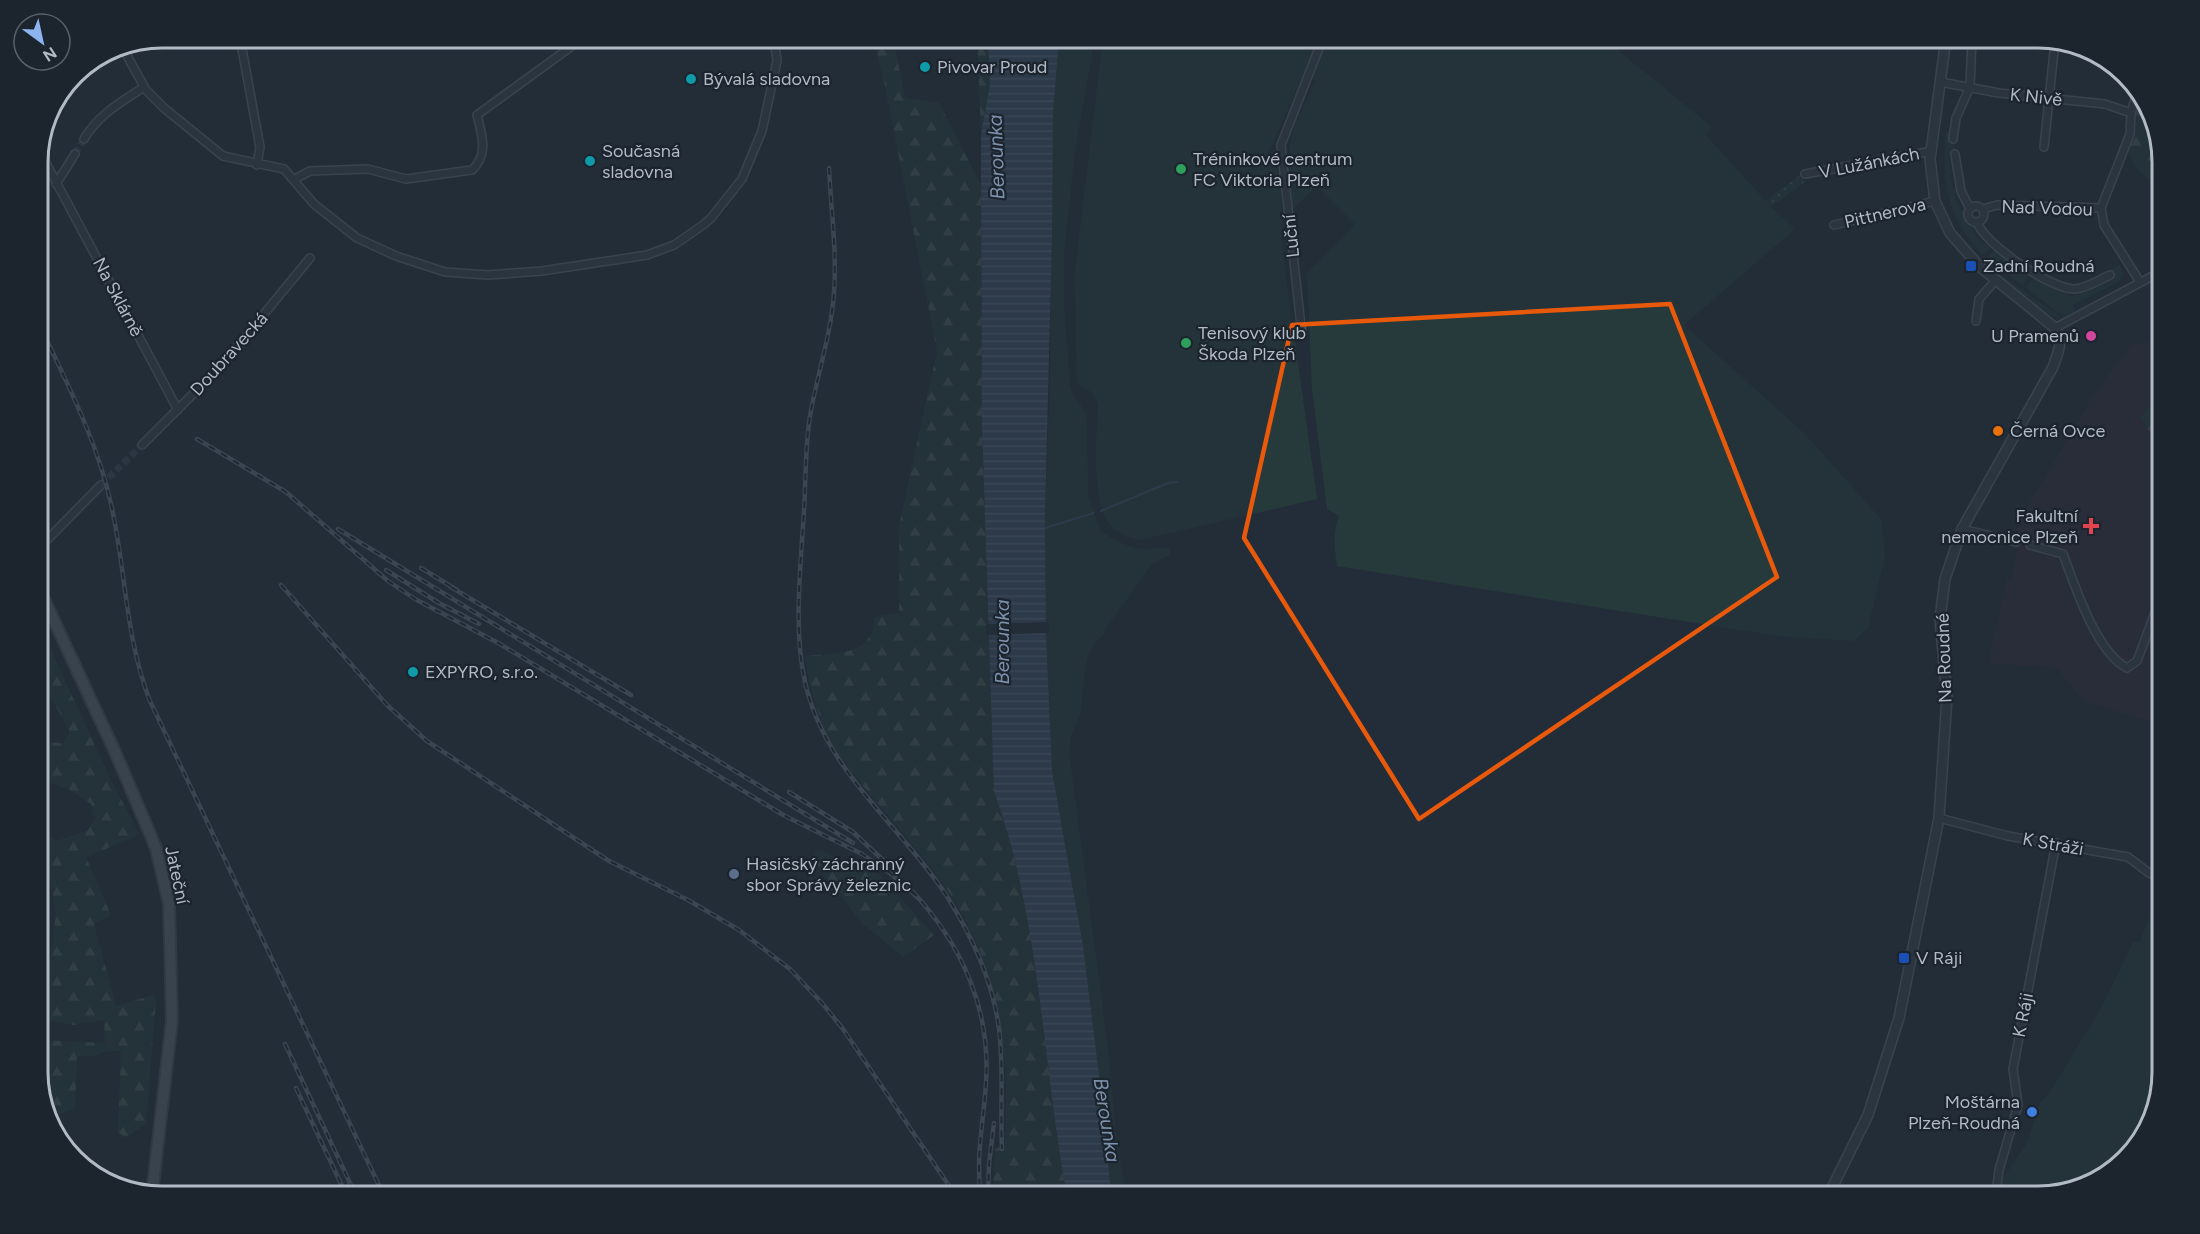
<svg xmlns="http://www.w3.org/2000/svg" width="2200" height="1234" font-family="Figtree,sans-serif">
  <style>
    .medical { fill: #302e3b }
    .green { fill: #263a3b }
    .forest { fill: url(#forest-firs) }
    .park { fill: url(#park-dots) }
    .water { fill: url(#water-rules) }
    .pier { fill: #232d39 }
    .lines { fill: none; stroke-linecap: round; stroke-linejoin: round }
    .stream { stroke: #3a4b61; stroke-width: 2 }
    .minor-tunnel { stroke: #38424e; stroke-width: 7; stroke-dasharray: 7 3.5; stroke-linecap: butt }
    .minor-casing { stroke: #555d67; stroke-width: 10 }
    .tertiary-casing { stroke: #555d67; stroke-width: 12 }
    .primary-casing { stroke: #404852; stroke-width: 14 }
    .minor { stroke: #373f49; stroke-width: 7 }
    .tertiary { stroke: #373f49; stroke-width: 9 }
    .primary { stroke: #555e69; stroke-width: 10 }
    .rail-casing { stroke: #596370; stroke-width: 4.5 }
    .rail { stroke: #1c242e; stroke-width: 2; stroke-dasharray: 7; stroke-linecap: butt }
    .marked { fill: none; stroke: #e8590c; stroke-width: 4.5; stroke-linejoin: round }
    .culture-dot { fill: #0f9aa8; stroke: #1c242e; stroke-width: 2 }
    .leisure-dot { fill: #2e9e5b; stroke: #1c242e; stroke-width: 2 }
    .transit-dot { fill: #1a4fb4; stroke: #1c242e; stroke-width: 2 }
    .hotel-dot { fill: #d1479c; stroke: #1c242e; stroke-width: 2 }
    .food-dot { fill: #e8710a; stroke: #1c242e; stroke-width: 2 }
    .health-dot { fill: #e0444e; stroke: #1c242e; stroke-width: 2 }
    .service-dot { fill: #5c6f8a; stroke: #1c242e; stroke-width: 2 }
    .shop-dot { fill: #3f7fe0; stroke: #1c242e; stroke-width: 2 }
    .labels { text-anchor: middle; stroke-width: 4.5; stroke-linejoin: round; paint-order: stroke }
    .poi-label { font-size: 18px; fill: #b2bac5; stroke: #1c242e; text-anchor: start }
    .street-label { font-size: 18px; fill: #b2bac5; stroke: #1c242e }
    .water-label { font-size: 20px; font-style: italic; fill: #7c91ab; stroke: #1c242e }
    .rim { fill: none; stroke: #b2bac5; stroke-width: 3 }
  </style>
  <defs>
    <pattern id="forest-firs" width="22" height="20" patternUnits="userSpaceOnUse" patternTransform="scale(1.5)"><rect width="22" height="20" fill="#263a3b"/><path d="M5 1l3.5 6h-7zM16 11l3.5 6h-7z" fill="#435456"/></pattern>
    <pattern id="park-dots" width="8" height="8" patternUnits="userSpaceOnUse" patternTransform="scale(1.5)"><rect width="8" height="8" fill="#263a3b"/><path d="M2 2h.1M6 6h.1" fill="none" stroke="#435456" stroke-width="1.8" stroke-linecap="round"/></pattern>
    <pattern id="water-rules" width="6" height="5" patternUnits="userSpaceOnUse" patternTransform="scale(1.5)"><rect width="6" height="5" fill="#3a4b61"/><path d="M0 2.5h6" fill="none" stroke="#546376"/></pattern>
  </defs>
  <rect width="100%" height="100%" fill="#232d39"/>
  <polygon class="medical" points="2151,342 2162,375 2162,392 2140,417 2154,439 2162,437 2162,726 2082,700 2057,668 1988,663 2007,579 2011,579 2018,550 2014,549 2021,518 2092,397 2131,345"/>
  <g class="green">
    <path d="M1059 38H1095L1075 149 1064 254V305L1070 387C1073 399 1084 406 1087 418L1088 495 1101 532C1113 538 1128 548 1141 549 1151 550 1159 546 1169 549L1171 554 1152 564 1106 628 1105 633 1093 645 1088 655 1084 674 1081 712 1071 736 1069 753 1108 1048 1116 1135 1126 1196H1111L1105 1123 1083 946 1052 771 1046 634 1045 515 1050 372 1053 112Z"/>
    <path d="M1103 38H1603L1712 127 1705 134 1771 207 1795 229 1684 325 1805 434 1881 519 1885 555 1868 628 1853 641 1778 636 1337 566C1335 549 1332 533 1339 516L1327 509 1312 389 1307 273 1355 224 1317 186 1292 210 1289 150 1295 124 1316 81 1303 75 1267 156 1280 175 1283 255 1317 499 1140 540C1130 537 1118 534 1111 526 1090 504 1097 435 1098 405L1094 394 1077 383 1075 272Z"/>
    <path d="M1946 131 1950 132 1949 140 1954 142 1955 149 1949 157 1950 169H1953V172L1950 173 1953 189 1956 188 1957 192 1954 193 1960 209 1964 210 1966 217 1974 228 1973 232 1982 243H1986L1991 248 1982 255C1946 213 1942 186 1946 131Z"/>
    <polygon points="1995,250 2030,273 2023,286 1986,258"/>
    <polygon points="2120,265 2123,275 2118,282 2073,305 2076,312 2065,318 2026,288 2035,276 2053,285 2052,287 2066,291 2067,296 2073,296 2111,278 2108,271"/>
    <path d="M2001 275 2062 318C2046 319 2013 287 2000 276Z"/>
    <polygon points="2162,888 2162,1073 2146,1134 2101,1180 2039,1196 1991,1196 2027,1143 2040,1103 2052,1089 2101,1008 2134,941 2139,943"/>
  </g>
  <g class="forest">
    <path d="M873 38H893L905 98 939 103 981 185 982 425 994 791C1041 921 1042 1062 1067 1196H993L995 1149 1005 1145C1009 1054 1002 979 954 900 930 862 898 828 869 793 850 770 830 746 820 717 812 697 808 677 805 656 827 653 862 657 872 632 874 628 874 622 874 617L899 613V526L937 351 884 81Z"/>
    <polygon points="977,38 988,38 990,84 981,135"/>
    <path d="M2135 87 2142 93 2162 154V185C2120 172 2121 121 2135 87Z"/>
    <polygon points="2162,392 2162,437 2154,439 2140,417"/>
    <polygon points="39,625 113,784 139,833 139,835 86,857 111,915 94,924 116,1006 153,995 156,999 146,1124 125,1138 118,1132 121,1051 107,1051 93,1056 77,1056 75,1111 68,1110 50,1121 38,1080 38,1040 105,1043 104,1020 73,1025 38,1018 38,1000 51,957 56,913 48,868 38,851 38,823 43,830 56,841 87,831 95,819 91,804 70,790 38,778 38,742 63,743 70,732 58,710 38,679"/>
    <polygon points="818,850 880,875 934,935 903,957 862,923 811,858"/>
  </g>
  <polygon class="park" points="1799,176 1805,182 1771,207 1765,201"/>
  <path class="water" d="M988 38H1059L1053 112 1052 236 1045 515 1046 634 1052 771 1083 946 1105 1123 1111 1196H1067C1042 1062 1041 921 994 791L982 425 981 135 990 84Z"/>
  <polygon class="pier" points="1049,622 1049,633 986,635 986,624"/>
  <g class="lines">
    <g class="stream">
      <polyline points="1101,511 1168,483 1177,482"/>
      <polyline points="1045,528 1094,513"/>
    </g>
    <g class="minor-tunnel">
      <polyline points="75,154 84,139"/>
      <polyline points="101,485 142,445"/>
    </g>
    <defs>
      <g id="minor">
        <polyline points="240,38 260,147 257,165"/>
        <polyline points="121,45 146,90 164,108 223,156 284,169 314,204 357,238 396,256 445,272 488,275 542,271 647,255 674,245 703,225 711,218 742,179 762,131 777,61 774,38"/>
        <polyline points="1940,82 1999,93 2105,104 2131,113 2130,134 2101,208"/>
        <polyline points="2131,113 2138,89"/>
        <path d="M84 139C98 115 121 102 144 87"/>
        <polyline points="1953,139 1956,118 1970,87 1972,38"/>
        <polyline points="2044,147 2055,42"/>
        <polyline points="39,150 178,410"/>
        <polyline points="1955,154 1961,191 1970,209"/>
        <polyline points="1805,174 1932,151"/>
        <path d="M295 179 310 171 368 169 406 179 472 170C489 154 482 136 477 115L583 38"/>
        <polyline points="56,184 75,154"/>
        <circle cx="1976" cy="214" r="8"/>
        <polyline points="2101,208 2104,225 2140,282"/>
        <polyline points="1983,209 1997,205 2101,208"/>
        <path d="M1977 222C1984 244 2052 290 2075 289 2087 288 2099 280 2110 275"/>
        <polyline points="1834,225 1935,201"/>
        <polyline points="1976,321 1979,299 1996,280"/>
        <polyline points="2055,328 2162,271"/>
        <polyline points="1302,335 1281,145 1323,38"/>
        <polyline points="142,445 223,364 310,258"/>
        <polyline points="1962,529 2016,542"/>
        <path d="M2030 545 2063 554C2075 586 2096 652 2127 668L2137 661 2162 594"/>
        <polyline points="38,549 101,485"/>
        <polyline points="1939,818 2008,836 2128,857 2149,873 2162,878"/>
        <polyline points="1997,1186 1999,1170 2018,1105 2013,1069 2056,843"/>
      </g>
      <path id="tertiary" d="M1828 1196 1868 1115 1899 1018 1939 818 1947 697 1940 619 1945 579 1962 529 2053 367C2058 353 2064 342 2055 328L1979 266 1950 233 1935 201 1930 159 1946 38"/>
      <polyline id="primary" points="38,586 116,754 156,848 169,904 172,1020 152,1194"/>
    </defs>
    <use href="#minor" class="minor-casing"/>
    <use href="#tertiary" class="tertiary-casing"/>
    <use href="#primary" class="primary-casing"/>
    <use href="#minor" class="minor"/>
    <use href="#tertiary" class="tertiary"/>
    <use href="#primary" class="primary"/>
    <defs>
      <g id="rail">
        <path d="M829 168C831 209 837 252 834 293 831 335 817 375 810 416 805 447 806 479 804 510 801 565 793 629 805 682 825 772 901 825 948 898 973 938 993 982 999 1029 1004 1068 1000 1109 1002 1149"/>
        <path d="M38 322C66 381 97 440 111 504 126 570 125 637 150 701L384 1196"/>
        <polyline points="197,439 286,492 388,581 415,599 500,644 785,816 862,854 894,876"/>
        <polyline points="338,529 853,843"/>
        <polyline points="421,568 457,590"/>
        <polyline points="386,570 439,603 479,624"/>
        <polyline points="281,585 387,705 427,741 609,861 688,900 739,930 790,969 822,1003 843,1029 956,1196"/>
        <polyline points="451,587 631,695"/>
        <polyline points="789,792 853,832 885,862"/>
        <polyline points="888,871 917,897"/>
        <path d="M912 891C961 943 991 1009 986 1082 984 1121 975 1157 981 1196"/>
        <polyline points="285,1044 356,1196"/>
        <polyline points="296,1088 343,1188"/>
        <polyline points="988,1195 989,1164 994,1123"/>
      </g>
    </defs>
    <use href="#rail" class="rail-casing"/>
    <use href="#rail" class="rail"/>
  </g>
  <path d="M0 0H2200V1234H0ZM1670 304 1777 577 1419 819 1244 538 1292 325Z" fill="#232d39" fill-opacity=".55" fill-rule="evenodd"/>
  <path class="marked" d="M1670 304 1777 577 1419 819 1244 538 1292 325Z"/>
  <g class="culture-dot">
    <circle cx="925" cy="67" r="6"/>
    <circle cx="691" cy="79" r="6"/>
    <circle cx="590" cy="161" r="6"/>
    <circle cx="413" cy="672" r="6"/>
  </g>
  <g class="leisure-dot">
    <circle cx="1181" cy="169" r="6"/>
    <circle cx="1186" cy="343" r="6"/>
  </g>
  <g class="transit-dot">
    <rect x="1965" y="260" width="12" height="12" rx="3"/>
    <rect x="1898" y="952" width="12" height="12" rx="3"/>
  </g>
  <circle class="hotel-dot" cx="2091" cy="336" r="6"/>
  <circle class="food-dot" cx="1998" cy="431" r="6"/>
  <path class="health-dot" d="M2088 517h6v6h6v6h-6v6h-6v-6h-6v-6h6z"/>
  <circle class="service-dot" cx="734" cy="874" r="6"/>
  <circle class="shop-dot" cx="2032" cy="1112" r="6"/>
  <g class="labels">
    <g class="poi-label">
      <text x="937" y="73">Pivovar Proud</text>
      <text x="703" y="85">Bývalá sladovna</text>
      <text x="602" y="157">Současná<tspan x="602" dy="21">sladovna</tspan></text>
      <text x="1193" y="165">Tréninkové centrum<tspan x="1193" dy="21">FC Viktoria Plzeň</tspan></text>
      <text x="1983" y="272">Zadní Roudná</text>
      <text x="1198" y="339">Tenisový klub<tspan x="1198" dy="21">Škoda Plzeň</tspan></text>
      <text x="2079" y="342" text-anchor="end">U Pramenů</text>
      <text x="2010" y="437">Černá Ovce</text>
      <text x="2078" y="522" text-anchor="end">Fakultní<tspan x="2078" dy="21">nemocnice Plzeň</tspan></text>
      <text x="425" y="678">EXPYRO, s.r.o.</text>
      <text x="746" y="870">Hasičský záchranný<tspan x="746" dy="21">sbor Správy železnic</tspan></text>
      <text x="1916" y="964">V Ráji</text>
      <text x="2020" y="1108" text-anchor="end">Moštárna<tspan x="2020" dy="21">Plzeň-Roudná</tspan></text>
    </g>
    <g class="street-label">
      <text transform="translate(2036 97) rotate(6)" y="6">K Nivě</text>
      <text transform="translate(1869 163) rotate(-11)" y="6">V Lužánkách</text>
      <text transform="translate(2047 208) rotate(2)" y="6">Nad Vodou</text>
      <text transform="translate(1885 213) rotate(-13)" y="6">Pittnerova</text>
      <text transform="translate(1291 236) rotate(-96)" y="6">Luční</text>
      <text transform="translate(118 297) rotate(62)" y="6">Na Sklárně</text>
      <text transform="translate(229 354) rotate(-48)" y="6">Doubravecká</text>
      <text transform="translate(1944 658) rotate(-92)" y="6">Na Roudné</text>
      <text transform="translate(2053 844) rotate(10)" y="6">K Stráži</text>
      <text transform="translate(177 875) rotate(78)" y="6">Jateční</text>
      <text transform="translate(2023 1015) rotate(-79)" y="6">K Ráji</text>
    </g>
    <g class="water-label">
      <text transform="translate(996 157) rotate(-92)" y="7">Berounka</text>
      <text transform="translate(1002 642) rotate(-90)" y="7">Berounka</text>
      <text transform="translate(1107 1120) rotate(81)" y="7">Berounka</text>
    </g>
  </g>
  <path d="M0 0H2200V1234H0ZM162 48H2038A114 114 0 0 1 2152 162V1072A114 114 0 0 1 2038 1186H162A114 114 0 0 1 48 1072V162A114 114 0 0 1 162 48Z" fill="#1c242e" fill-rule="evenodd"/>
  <path class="rim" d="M162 48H2038A114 114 0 0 1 2152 162V1072A114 114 0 0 1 2038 1186H162A114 114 0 0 1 48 1072V162A114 114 0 0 1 162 48Z"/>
  <g transform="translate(42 42) rotate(147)"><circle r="28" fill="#1c242e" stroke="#58606a" stroke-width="1.5"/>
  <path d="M0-4.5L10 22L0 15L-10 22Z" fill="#8cb4f0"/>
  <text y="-9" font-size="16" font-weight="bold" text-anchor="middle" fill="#b2bac5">N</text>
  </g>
</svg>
